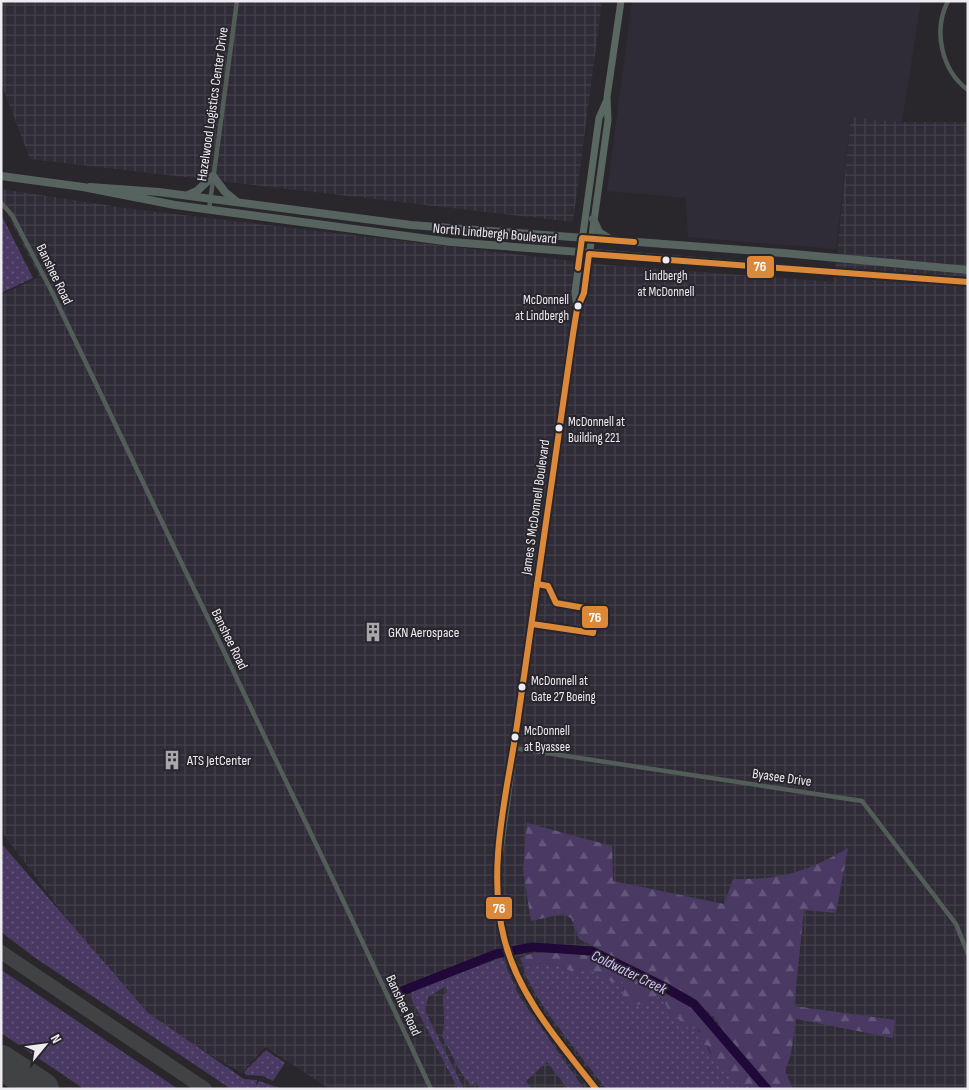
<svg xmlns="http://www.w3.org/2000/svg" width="969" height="1090" font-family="'Sofia Sans Condensed',sans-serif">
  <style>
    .built { fill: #302c37 }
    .industrial { fill: url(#industrial-grid) }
    .grass { fill: url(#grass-dots) }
    .forest { fill: url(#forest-firs) }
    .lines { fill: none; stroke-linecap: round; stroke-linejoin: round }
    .river { stroke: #200839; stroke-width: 9 }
    .taxiway { stroke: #414244; stroke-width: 14 }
    .runway { stroke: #414244; stroke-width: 34 }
    .street { stroke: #525d58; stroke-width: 4.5 }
    .primary { stroke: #596861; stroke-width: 7 }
    .highway { stroke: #57635e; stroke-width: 8 }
    .bus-1-casing { stroke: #28262c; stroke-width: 10 }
    .bus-1 { stroke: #db8839; stroke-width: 6 }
    .bus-dot { fill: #eeecf1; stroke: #28262c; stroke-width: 2 }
    .labels { text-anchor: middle; stroke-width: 4; stroke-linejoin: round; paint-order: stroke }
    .bus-label { font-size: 13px; fill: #eeecf1; stroke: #28262c; text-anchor: start }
    .street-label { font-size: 14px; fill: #eeecf1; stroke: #28262c }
    .poi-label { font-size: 14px; fill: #eeecf1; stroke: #28262c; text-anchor: start }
    .water-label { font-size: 15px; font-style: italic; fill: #d6c0ff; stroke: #28262c }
    .line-badge { stroke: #28262c; stroke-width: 2 }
    .badge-label { font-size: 14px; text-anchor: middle; font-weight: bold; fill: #fff }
  </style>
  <defs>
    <pattern id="industrial-grid" width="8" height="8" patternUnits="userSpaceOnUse" patternTransform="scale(1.25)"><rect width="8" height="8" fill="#302c37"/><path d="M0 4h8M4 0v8" fill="none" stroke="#44404b"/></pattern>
    <pattern id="grass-dots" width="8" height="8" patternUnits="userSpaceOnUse" patternTransform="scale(1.25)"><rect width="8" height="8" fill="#493963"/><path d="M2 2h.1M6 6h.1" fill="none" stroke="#64567a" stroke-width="1.8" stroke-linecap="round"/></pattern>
    <pattern id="forest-firs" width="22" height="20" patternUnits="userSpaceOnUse" patternTransform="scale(1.25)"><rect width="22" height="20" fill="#493963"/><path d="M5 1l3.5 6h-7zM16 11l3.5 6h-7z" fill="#64567a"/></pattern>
  </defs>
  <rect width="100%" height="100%" fill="#29272b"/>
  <polygon class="built" points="632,1 921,1 902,122 851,117 836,249 688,237 686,198 607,191"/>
  <g class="industrial">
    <polygon points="1,1 602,1 573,222 30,159 1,83"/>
    <polygon points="851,117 902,122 968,122 968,1089 330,1089 265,1047 242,1073 138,1014 1,831 1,295 39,277 1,201 1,189 132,209 607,265 834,282"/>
  </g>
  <g class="grass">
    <polygon points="1,214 33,278 1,293"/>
    <polygon points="1,843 148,1013 244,1079 257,1080 256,1086 259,1081 282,1089 231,1089 34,957 1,932"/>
    <path d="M502 957 519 996 584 1089H568L547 1062 526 1081 532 1089H475L479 1087 476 1082 471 1086 460 1071 442 1036C446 1024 443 1009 443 995L447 993 446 986 428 997 425 1011 464 1089H458L411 998 412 991Z"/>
    <path d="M545 963 562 966 579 977 581 968 621 978 624 985 623 996 644 1003 651 998 659 997 665 1003 671 1015H676L681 1023 697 1028 710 1053 751 1089H606C586 1061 528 995 523 965Z"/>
    <polygon points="1,970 9,975 178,1089 84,1089 1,1033"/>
    <polygon points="266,1050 285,1063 273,1081 263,1076 246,1075 244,1072"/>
  </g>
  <g class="forest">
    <path d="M527 823 612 846 613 881 724 904 733 879C780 880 807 872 848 848L836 913 804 910 794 1006 895 1020 893 1038 796 1019 791 1054 785 1071 793 1089H770L733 1046 715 1018 690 996 579 939 571 918 562 914 531 921 523 870Z"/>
    <path d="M554 952 591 956 693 1008 762 1089C741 1089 714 1066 708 1046L703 1044 697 1036 700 1031 697 1028 690 1029 681 1023 676 1015H671L665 1003 659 997C649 998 643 1006 633 1005L623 996 624 985 621 979 613 983 600 974 581 968 580 978 562 966 545 963 523 965 520 958 533 953Z"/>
  </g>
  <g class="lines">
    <polyline class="river" points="397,993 496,954 532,947 592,951 661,985 694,1004 767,1089"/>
    <polyline class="taxiway" points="1,952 205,1089"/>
    <polyline class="runway" points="1,1062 42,1089"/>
    <g class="street">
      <path d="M948 1C933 30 941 70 968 90"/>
      <polyline points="1,203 12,215 53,294 348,911 431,1089"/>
      <polyline points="209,210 237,1"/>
      <polyline points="514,748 862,801 956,924 968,954"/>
    </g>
    <g class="primary">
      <polyline points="577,308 575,292 599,118 606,102"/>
      <polyline points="499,858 567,368 577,309 584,293 608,120 607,97 621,1"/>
    </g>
    <g class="highway">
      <polyline points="1,176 83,187 175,205 451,242 968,282"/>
      <polyline points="90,187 159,192 411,225 783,253 968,270"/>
      <polyline points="188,195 197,191 213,176 225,192 236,201"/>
      <polyline points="593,219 599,232 610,239"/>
    </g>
    <defs>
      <g id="bus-1">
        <polyline points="578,268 582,238 634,242"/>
        <polyline points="532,624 593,633 596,610 556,603 548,586 537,584"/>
        <path d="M596 1089C560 1043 518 996 504 938 486 866 508 790 518 718 536 590 554 462 573 334L577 309 584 293 589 254 968 282"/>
      </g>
    </defs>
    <use href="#bus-1" class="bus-1-casing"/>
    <use href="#bus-1" class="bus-1"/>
  </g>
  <defs>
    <symbol id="building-bare" viewBox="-9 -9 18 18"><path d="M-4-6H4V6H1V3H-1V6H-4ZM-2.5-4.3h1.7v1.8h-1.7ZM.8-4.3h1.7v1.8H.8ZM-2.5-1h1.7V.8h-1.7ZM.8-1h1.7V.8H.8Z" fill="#a9a7ac" stroke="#28262c" stroke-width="2.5" paint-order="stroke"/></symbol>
  </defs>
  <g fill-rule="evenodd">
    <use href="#building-bare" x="359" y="618" width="28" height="28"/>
    <use href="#building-bare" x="158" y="746" width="28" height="28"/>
  </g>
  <g class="bus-dot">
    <circle cx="666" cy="260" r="4.5"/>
    <circle cx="578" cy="306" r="4.5"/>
    <circle cx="559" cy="428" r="4.5"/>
    <circle cx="522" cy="687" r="4.5"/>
    <circle cx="515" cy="737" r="4.5"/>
  </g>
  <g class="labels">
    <g class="bus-label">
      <text x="666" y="280" text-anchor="middle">Lindbergh<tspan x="666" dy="16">at McDonnell</tspan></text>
      <text x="569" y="304" text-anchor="end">McDonnell<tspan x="569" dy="16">at Lindbergh</tspan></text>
      <text x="568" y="426">McDonnell at<tspan x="568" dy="16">Building 221</tspan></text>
      <text x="531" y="685">McDonnell at<tspan x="531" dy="16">Gate 27 Boeing</tspan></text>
      <text x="524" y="735">McDonnell<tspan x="524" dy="16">at Byassee</tspan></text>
    </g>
    <g class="street-label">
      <text transform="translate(212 104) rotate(-82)" y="5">Hazelwood Logistics Center Drive</text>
      <text transform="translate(495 233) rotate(5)" y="5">North Lindbergh Boulevard</text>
      <text transform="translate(55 274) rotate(64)" y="5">Banshee Road</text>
      <text transform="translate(535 507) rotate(-82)" y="5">James S McDonnell Boulevard</text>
      <text transform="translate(230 639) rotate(64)" y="5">Banshee Road</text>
      <text transform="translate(782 777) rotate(8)" y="5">Byasee Drive</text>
      <text transform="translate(404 1005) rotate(65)" y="5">Banshee Road</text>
    </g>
    <g class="poi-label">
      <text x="388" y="637">GKN Aerospace</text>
      <text x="187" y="765">ATS JetCenter</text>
    </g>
    <g class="water-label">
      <text transform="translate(629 972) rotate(26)" y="5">Coldwater Creek</text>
    </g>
  </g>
  <g class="line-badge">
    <rect x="746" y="255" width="29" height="24" rx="5" fill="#db8839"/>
    <rect x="581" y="605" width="28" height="24" rx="5" fill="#db8839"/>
    <rect x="485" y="896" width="28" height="24" rx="5" fill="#db8839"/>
  </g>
  <g class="badge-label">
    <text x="760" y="271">76</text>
    <text x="595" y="622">76</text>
    <text x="499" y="913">76</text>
  </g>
  <rect width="969" height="1090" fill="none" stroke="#eeecf1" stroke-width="5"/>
  <g transform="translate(45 1045) rotate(61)" stroke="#28262c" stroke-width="4" paint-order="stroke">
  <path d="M0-4L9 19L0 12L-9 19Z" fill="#eeecf1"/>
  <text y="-8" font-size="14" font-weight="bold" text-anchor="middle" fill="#eeecf1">N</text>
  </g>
</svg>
